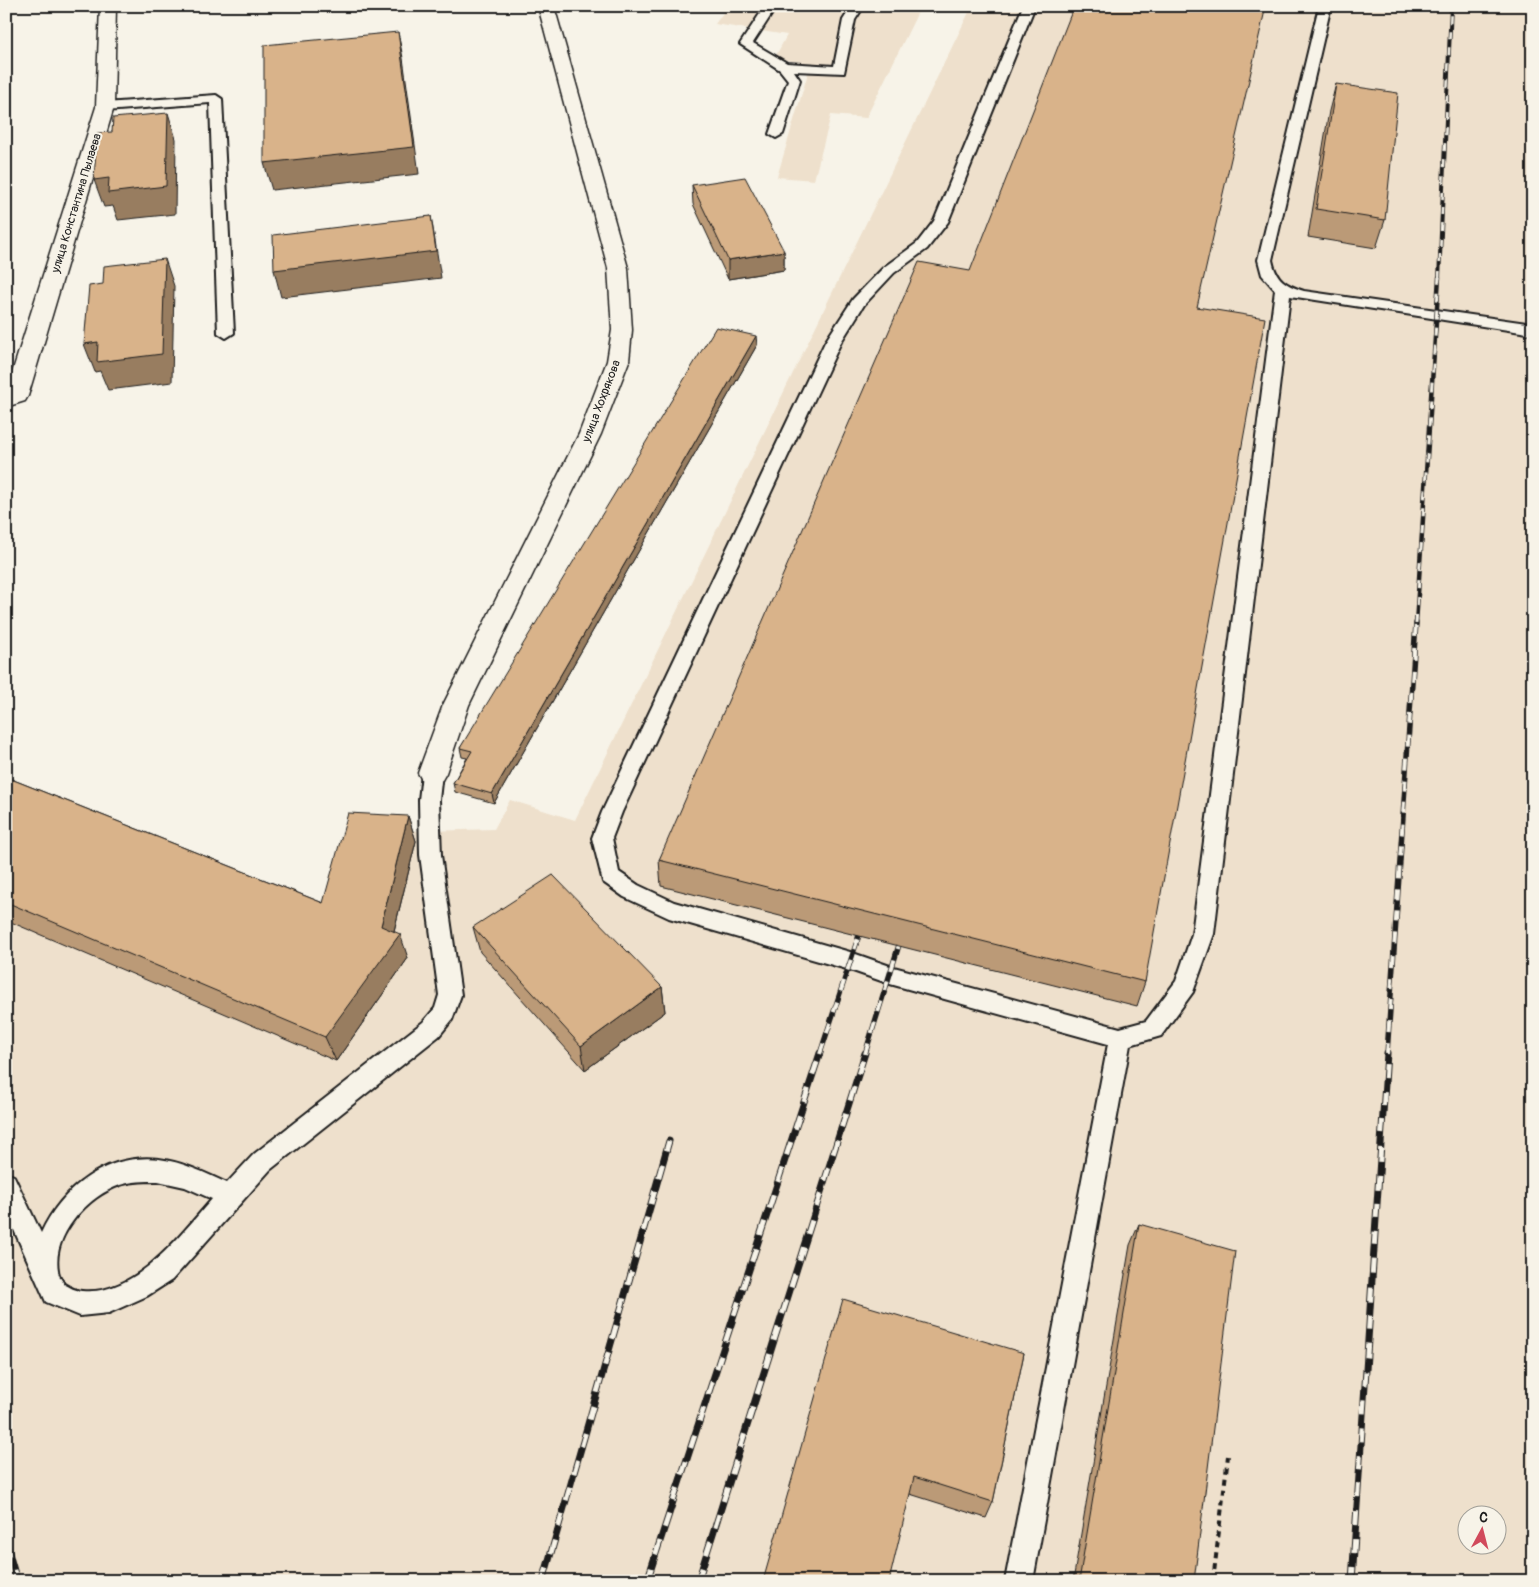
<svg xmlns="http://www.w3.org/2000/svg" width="1539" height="1587" font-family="Pangolin,sans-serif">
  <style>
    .built { fill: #eee0cc; fill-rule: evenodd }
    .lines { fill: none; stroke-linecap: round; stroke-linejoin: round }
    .lane-casing { stroke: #1c1c1c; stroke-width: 4 }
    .street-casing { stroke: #1c1c1c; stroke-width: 3 }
    .path { stroke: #1c1c1c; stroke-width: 4; stroke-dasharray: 6 5; stroke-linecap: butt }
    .lane { fill: #f7f3e8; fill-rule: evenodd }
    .street { fill: #f7f3e8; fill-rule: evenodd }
    .rail-far3-casing { stroke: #1c1c1c; stroke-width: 4 }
    .rail-far2-casing { stroke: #1c1c1c; stroke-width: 4.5 }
    .rail-far1-casing { stroke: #1c1c1c; stroke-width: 5.5 }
    .rail-casing { stroke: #1c1c1c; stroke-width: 7 }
    .rail-far3 { stroke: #f7f3e8; stroke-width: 2.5; stroke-dasharray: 8; stroke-linecap: butt }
    .rail-far2 { stroke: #f7f3e8; stroke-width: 3; stroke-dasharray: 9; stroke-linecap: butt }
    .rail-far1 { stroke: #f7f3e8; stroke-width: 4; stroke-dasharray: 11; stroke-linecap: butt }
    .rail { stroke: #f7f3e8; stroke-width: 5; stroke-dasharray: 14; stroke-linecap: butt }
    .wall { fill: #bb9a77; stroke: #1c1c1c }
    .shaded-wall { fill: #987d61; stroke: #1c1c1c }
    .building { fill: #d9b38a; stroke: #1c1c1c }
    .labels { text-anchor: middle; stroke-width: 4; stroke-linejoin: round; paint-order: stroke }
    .far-street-label { font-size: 12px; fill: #1c1c1c; stroke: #f7f3e8 }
  </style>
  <rect width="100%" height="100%" fill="#f7f3e8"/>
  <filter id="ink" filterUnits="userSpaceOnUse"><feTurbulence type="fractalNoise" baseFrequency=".02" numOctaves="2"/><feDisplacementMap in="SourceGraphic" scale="10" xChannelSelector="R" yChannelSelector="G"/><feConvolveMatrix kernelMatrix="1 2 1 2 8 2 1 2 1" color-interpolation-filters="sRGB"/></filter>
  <g filter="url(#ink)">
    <g class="built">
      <polygon points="728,6 921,6 866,118 831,115 814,180 777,177 811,63 774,59 787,35 715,24"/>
      <path d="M972 6H1533V1581H6V796L326 925 359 829 429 831 494 829 510 800 575 820ZM1466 1514H1496V1544H1466Z"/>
    </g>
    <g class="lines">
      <defs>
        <g id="lane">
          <polygon points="765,6 777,6 753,43 787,63 834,66 843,20 852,6 864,6 855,20 844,73 794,71 800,80 783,134 776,138 769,134 788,80 780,70 740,44"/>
          <path d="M1023 6H1035L948 222 927 249 894 273 864 305 841 342 622 812 612 838 619 872 638 885 674 902 850 952 890 966 1120 1028 1146 1021 1176 981 1192 934 1275 290 1262 275 1258 260 1319 6H1331L1272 260C1276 280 1286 285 1304 291L1533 324V334L1290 296 1214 934 1193 992 1161 1036 1130 1045 1033 1581H1005L1108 1044 890 984 850 970 669 918 624 897 603 882 592 838 602 812 825 342 853 299 884 267 917 243 934 221Z"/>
          <polygon points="216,95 222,99 234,333 226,338 218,333 210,103 105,111 99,107 105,103"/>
          <path d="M432 765 439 768 442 773 439 800 441 855 461 995 452 1020 439 1036 270 1170 172 1280 147 1296 109 1313 80 1316 46 1302 6 1212V1173L14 1176 41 1233C62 1188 106 1153 159 1159 183 1162 205 1173 227 1183L254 1154 423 1022 435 1008 439 995 420 855 419 800 422 773 425 768ZM158 1181 185 1187 212 1199C180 1235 136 1296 82 1291 76 1291 69 1287 64 1284 62 1280 58 1275 58 1270 52 1235 88 1196 120 1185 132 1181 145 1181 158 1181Z"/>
        </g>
        <g id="street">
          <polygon points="100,6 116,6 114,107 28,396 25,401 6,407 6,392 96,107"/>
          <polygon points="538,6 554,6 628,268 632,330 629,361 601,434 469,705 446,773 442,780 432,783 422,780 418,773 443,705 579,434 607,361 612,330 608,268"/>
        </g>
      </defs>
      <use href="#lane" class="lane-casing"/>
      <use href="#street" class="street-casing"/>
      <polyline class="path" points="1213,1581 1228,1456"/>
      <use href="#lane" class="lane"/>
      <use href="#street" class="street"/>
      <defs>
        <polyline id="rail-far3" points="1439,279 1451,6"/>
        <polyline id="rail-far2" points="1416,624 1439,277"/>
        <g id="rail-far1">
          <polyline points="820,1054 863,923"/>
          <polyline points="865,1054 903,932"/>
          <polyline points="1387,1054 1416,623"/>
        </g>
        <g id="rail">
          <polyline points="6,1543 17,1581"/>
          <polyline points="543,1581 669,1141"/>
          <polyline points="647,1581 820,1053"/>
          <polyline points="698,1581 865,1053"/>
          <polyline points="1352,1581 1387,1053"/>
        </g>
      </defs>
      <use href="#rail-far3" class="rail-far3-casing"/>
      <use href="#rail-far2" class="rail-far2-casing"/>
      <use href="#rail-far1" class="rail-far1-casing"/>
      <use href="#rail" class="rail-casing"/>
      <use href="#rail-far3" class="rail-far3"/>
      <use href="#rail-far2" class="rail-far2"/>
      <use href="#rail-far1" class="rail-far1"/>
      <use href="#rail" class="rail"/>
    </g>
    <g class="wall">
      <polygon points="1336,84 1385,220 1376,248 1308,237 1329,111"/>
      <polygon points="692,185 784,251 784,270 728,279 693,204"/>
      <polygon points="970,271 1197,307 1145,982 1137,1006 661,886 659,860"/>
      <polygon points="757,345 494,803 455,792 453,783 467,758 462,757 460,748"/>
      <polygon points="6,777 323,903 408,816 416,841 394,931 408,958 336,1061 6,920"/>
      <polygon points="473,927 662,987 665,1012 585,1070 480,952"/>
      <polygon points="1139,1224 1194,1581 1073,1581 1130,1245"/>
      <polygon points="1024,1353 993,1502 986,1518 910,1494 763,1581"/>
    </g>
    <g class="shaded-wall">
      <polygon points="398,32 403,58 419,174 272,190 264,163"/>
      <polygon points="168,113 176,139 175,214 118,220 113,206 104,207 94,180"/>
      <polygon points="431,216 441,278 281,297 274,270"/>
      <polygon points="784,251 784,270 728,279 728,260"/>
      <polygon points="165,259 174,286 172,382 108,390 100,371 95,372 84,344 98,342"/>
      <polygon points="756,336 757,345 494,803 492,794"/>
      <polygon points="408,816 416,841 390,947 400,934 408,958 336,1061 325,1037 381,926"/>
      <polygon points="662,987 665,1012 585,1070 581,1046"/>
    </g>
    <g class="building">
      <polygon points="1074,6 1266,6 1197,307 1265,318 1145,982 659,860 919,262 970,271"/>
      <polygon points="398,32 414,147 264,163 264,45"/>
      <polygon points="1336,84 1398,93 1385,220 1316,209"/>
      <polygon points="168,113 166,186 108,193 109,178 94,180 97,133 112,132 113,118"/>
      <polygon points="745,177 784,251 728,260 692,185"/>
      <polygon points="431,216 436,251 274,270 273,235"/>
      <polygon points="165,259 162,354 97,362 98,342 84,344 89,286 103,284 104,266"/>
      <polygon points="716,327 756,336 492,794 453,783 472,751 460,748"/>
      <polygon points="6,777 323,903 348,813 408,816 381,926 400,934 325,1037 6,902"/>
      <polygon points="553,875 662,987 581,1046 473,927"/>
      <polygon points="1139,1224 1235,1251 1194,1581 1079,1581"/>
      <polygon points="843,1299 1024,1353 993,1502 914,1477 889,1581 763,1581"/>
    </g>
  </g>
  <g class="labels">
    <g class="far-street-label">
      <text transform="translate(76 203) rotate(-73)" y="4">улица Константина Пылаева</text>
      <text transform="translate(601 401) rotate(-69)" y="4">улица Хохрякова</text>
    </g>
  </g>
  <rect width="1539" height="1587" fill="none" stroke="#f7f3e8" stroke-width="25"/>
  <rect x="12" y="12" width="1514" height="1562" fill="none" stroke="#1c1c1c" stroke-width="2" filter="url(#ink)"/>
  <g transform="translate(1482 1530) rotate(7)"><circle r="24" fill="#f7f3e8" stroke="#9f9d96"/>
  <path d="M0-4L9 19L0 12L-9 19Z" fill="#d1495b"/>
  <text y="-8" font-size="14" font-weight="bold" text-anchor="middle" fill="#1c1c1c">С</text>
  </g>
</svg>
